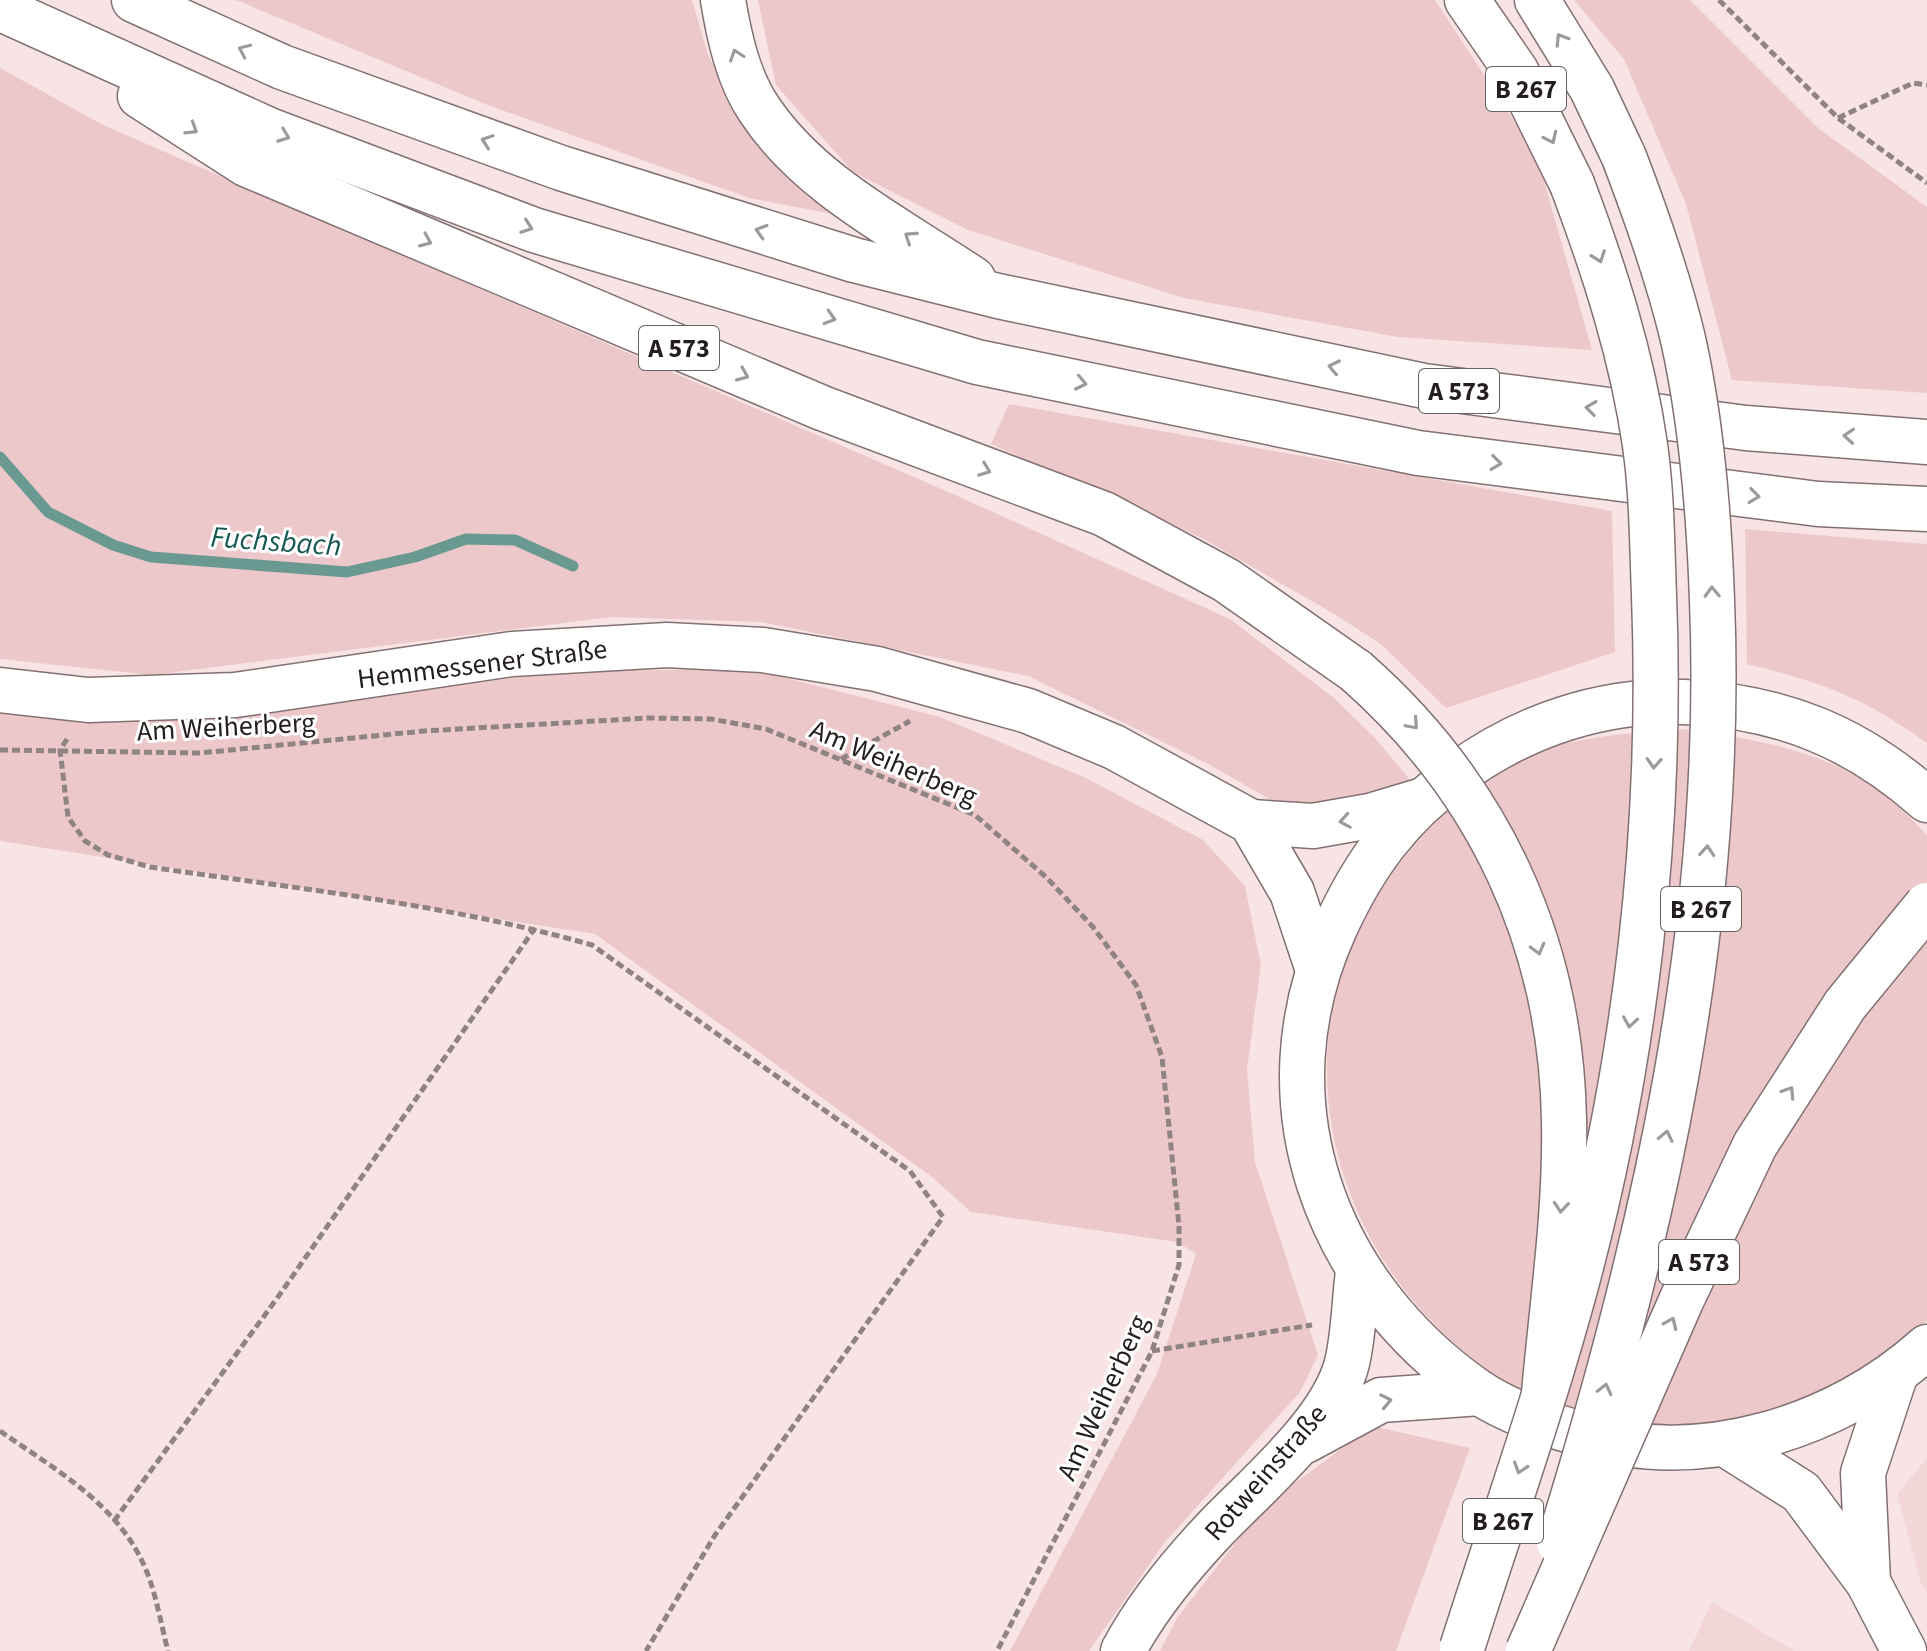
<svg xmlns="http://www.w3.org/2000/svg" width="1927" height="1651" font-family="'Source Sans 3',sans-serif">
  <style>
    .built { fill: #f2d6d8 }
    .green { fill: #edc8ca }
    .lines { fill: none; stroke-linecap: round; stroke-linejoin: round }
    .stream { stroke: #6a9992; stroke-width: 11 }
    .major-casing { stroke: #827172; stroke-width: 47 }
    .highway-casing { stroke: #827172; stroke-width: 47 }
    .path { stroke: #908383; stroke-width: 5; stroke-dasharray: 8 4; stroke-linecap: butt }
    .major { stroke: #fff; stroke-width: 44 }
    .highway { stroke: #fff; stroke-width: 44 }
    .major-bridge-casing { stroke: #827172; stroke-width: 47; stroke-linecap: butt }
    .highway-bridge-casing { stroke: #827172; stroke-width: 47; stroke-linecap: butt }
    .major-bridge { stroke: #fff; stroke-width: 44 }
    .highway-bridge { stroke: #fff; stroke-width: 44 }
    .oneway { stroke: #9d9a9a }
    .labels { text-anchor: middle; stroke-width: 6; stroke-linejoin: round; paint-order: stroke }
    .shield { fill: #fff; stroke: #666262; stroke-width: 2 }
    .shield-label { font-size: 26px; font-weight: bold; fill: #251e1e }
    .street-label { font-size: 28px; fill: #251e1e; stroke: #fff }
    .water-label { font-size: 30px; font-style: italic; fill: #165952; stroke: #fff }
  </style>
  <rect width="100%" height="100%" fill="#f8e4e5"/>
  <g class="built">
    <polygon points="1927,1458 1927,1592 1922,1586 1897,1494"/>
    <polygon points="1712,1602 1795,1651 1689,1651"/>
  </g>
  <g class="green">
    <polygon points="236,0 692,0 708,55 759,144 833,214 749,198 485,104"/>
    <polygon points="758,0 1435,0 1537,156 1592,350 1398,337 1184,298 968,230 853,172 776,85"/>
    <polygon points="1574,0 1690,0 1818,128 1927,207 1927,393 1732,380 1686,204 1624,59"/>
    <polygon points="0,68 103,125 953,494 1230,619 1334,698 1376,739 1411,781 1333,808 1280,805 1210,765 1028,676 761,622 611,617 152,675 0,659"/>
    <polygon points="1009,404 1612,511 1615,652 1446,708 1382,645 1336,615 1202,538 991,444"/>
    <path d="M1745 529 1927 544V743C1863 697 1823 683 1747 664Z"/>
    <polygon points="750,669 940,717 1086,778 1203,840 1245,886 1261,965 1247,1070 1255,1162 1318,1355 1300,1392 1165,1542 1089,1651 1010,1651 1157,1374 1196,1254 1177,1242 971,1212 932,1177 595,934 0,841 0,708 178,718 315,706 564,671"/>
    <path d="M1687 729C1783 744 1861 757 1927 836V1320C1866 1381 1809 1406 1725 1421 1690 1427 1649 1430 1613 1426 1556 1417 1503 1385 1460 1348 1307 1218 1276 991 1419 840 1449 808 1488 772 1529 755 1579 735 1635 733 1687 729Z"/>
    <polygon points="1372,1426 1470,1448 1396,1651 1160,1651 1177,1618 1264,1506"/>
  </g>
  <g class="lines">
    <polyline class="stream" points="0,457 48,512 113,545 151,557 347,572 415,557 466,539 515,540 573,566"/>
    <defs>
      <g id="major">
        <polyline points="1467,0 1516,71 1572,184"/>
        <polyline points="1537,0 1592,89 1624,157"/>
        <polyline points="0,690 88,700 235,695 512,654 667,645 763,650 877,669 1028,711 1114,747 1251,822 1292,892 1317,967"/>
        <path d="M1927 800C1855 736 1779 706 1684 702 1602 699 1522 726 1457 774 1400 815 1364 864 1335 928 1256 1102 1325 1285 1477 1391 1508 1412 1546 1424 1581 1434 1700 1471 1837 1428 1927 1347"/>
        <polyline points="1251,822 1313,826 1370,816 1420,801"/>
        <polyline points="1305,1441 1381,1400 1480,1393"/>
        <polyline points="1725,1444 1801,1492 1868,1582 1904,1651"/>
        <polyline points="1868,1582 1863,1473 1895,1376"/>
        <path d="M1123 1651C1146 1608 1181 1565 1215 1529 1257 1485 1332 1423 1347 1363 1354 1334 1354 1302 1358 1272"/>
      </g>
      <g id="highway">
        <polyline points="134,0 282,67 561,168 854,260 998,296 1424,386 1746,428 1927,442"/>
        <path d="M723 0C729 36 738 78 759 109 809 185 899 229 973 279"/>
        <polyline points="8,12 269,130 534,230 977,362 1418,453 1818,504 1927,509"/>
        <polyline points="140,96 246,164 822,408 1104,514 1226,580 1356,671"/>
      </g>
    </defs>
    <use href="#major" class="major-casing"/>
    <use href="#highway" class="highway-casing"/>
    <g class="path">
      <polyline points="1719,0 1838,118 1927,183"/>
      <polyline points="1838,118 1913,83 1927,85"/>
      <path d="M67 739 60 750 68 817 85 841 108 855 150 867C298 889 448 904 592 945L910 1171 943 1217 715 1535 646 1651"/>
      <polyline points="0,750 200,753 424,731 648,718 711,719 766,729 975,815 1046,877 1093,927 1136,985 1162,1057 1179,1226 1179,1265 1152,1351 997,1651"/>
      <polyline points="841,759 910,721"/>
      <polyline points="1152,1351 1312,1325"/>
      <path d="M0 1431C50 1466 111 1500 140 1557 155 1585 160 1621 168 1651"/>
      <polyline points="114,1521 278,1297 535,928"/>
    </g>
    <use href="#major" class="major"/>
    <use href="#highway" class="highway"/>
    <defs>
      <g id="major-bridge">
        <path d="M1559 1542C1654 1236 1725 922 1712 600 1709 513 1702 424 1683 339 1668 276 1647 217 1624 157"/>
        <path d="M1462 1648C1500 1529 1542 1410 1575 1289 1636 1064 1663 828 1654 595 1652 545 1652 494 1645 445 1632 355 1604 269 1572 184"/>
      </g>
      <g id="highway-bridge">
        <path d="M1356 671C1489 788 1561 942 1564 1120 1566 1211 1552 1303 1544 1393"/>
        <polyline points="1528,1651 1681,1301 1755,1145 1845,1005 1927,905"/>
      </g>
    </defs>
    <use href="#major-bridge" class="major-bridge-casing"/>
    <use href="#highway-bridge" class="highway-bridge-casing"/>
    <use href="#major-bridge" class="major-bridge"/>
    <use href="#highway-bridge" class="highway-bridge"/>
  </g>
  <defs><path id="oneway-chevron" d="M-2-3.5L2.5 0L-2 3.5" fill="none" stroke-width="1.6" stroke-linecap="round" stroke-linejoin="round" transform="scale(2)"/></defs>
  <g class="oneway">
    <use href="#oneway-chevron" transform="translate(1561 39) rotate(-122)"/>
    <use href="#oneway-chevron" transform="translate(244 50) rotate(-156)"/>
    <use href="#oneway-chevron" transform="translate(736 55) rotate(-109)"/>
    <use href="#oneway-chevron" transform="translate(192 129) rotate(32)"/>
    <use href="#oneway-chevron" transform="translate(284 136) rotate(21)"/>
    <use href="#oneway-chevron" transform="translate(1551 138) rotate(65)"/>
    <use href="#oneway-chevron" transform="translate(487 141) rotate(-160)"/>
    <use href="#oneway-chevron" transform="translate(527 227) rotate(20)"/>
    <use href="#oneway-chevron" transform="translate(761 231) rotate(-163)"/>
    <use href="#oneway-chevron" transform="translate(910 237) rotate(-146)"/>
    <use href="#oneway-chevron" transform="translate(426 241) rotate(23)"/>
    <use href="#oneway-chevron" transform="translate(1599 257) rotate(70)"/>
    <use href="#oneway-chevron" transform="translate(830 318) rotate(17)"/>
    <use href="#oneway-chevron" transform="translate(1334 367) rotate(-168)"/>
    <use href="#oneway-chevron" transform="translate(743 375) rotate(23)"/>
    <use href="#oneway-chevron" transform="translate(1081 383) rotate(12)"/>
    <use href="#oneway-chevron" transform="translate(1591 408) rotate(-173)"/>
    <use href="#oneway-chevron" transform="translate(1849 436) rotate(-176)"/>
    <use href="#oneway-chevron" transform="translate(1496 463) rotate(7)"/>
    <use href="#oneway-chevron" transform="translate(985 470) rotate(21)"/>
    <use href="#oneway-chevron" transform="translate(1754 496) rotate(7)"/>
    <use href="#oneway-chevron" transform="translate(1712 592) rotate(-92)"/>
    <use href="#oneway-chevron" transform="translate(1413 724) rotate(48)"/>
    <use href="#oneway-chevron" transform="translate(1654 763) rotate(93)"/>
    <use href="#oneway-chevron" transform="translate(1345 821) rotate(170)"/>
    <use href="#oneway-chevron" transform="translate(1707 851) rotate(-86)"/>
    <use href="#oneway-chevron" transform="translate(1538 949) rotate(75)"/>
    <use href="#oneway-chevron" transform="translate(1630 1022) rotate(99)"/>
    <use href="#oneway-chevron" transform="translate(1789 1092) rotate(-57)"/>
    <use href="#oneway-chevron" transform="translate(1666 1136) rotate(-78)"/>
    <use href="#oneway-chevron" transform="translate(1561 1207) rotate(95)"/>
    <use href="#oneway-chevron" transform="translate(1671 1323) rotate(-66)"/>
    <use href="#oneway-chevron" transform="translate(1605 1389) rotate(-76)"/>
    <use href="#oneway-chevron" transform="translate(1386 1401) rotate(-11)"/>
    <use href="#oneway-chevron" transform="translate(1520 1468) rotate(108)"/>
  </g>
  <g class="labels">
    <g class="shield">
      <rect x="1486" y="67" width="80" height="44" rx="6"/>
      <rect x="639" y="326" width="80" height="44" rx="6"/>
      <rect x="1419" y="369" width="80" height="44" rx="6"/>
      <rect x="1661" y="887" width="80" height="44" rx="6"/>
      <rect x="1659" y="1240" width="80" height="44" rx="6"/>
      <rect x="1463" y="1499" width="80" height="44" rx="6"/>
    </g>
    <g class="shield-label">
      <text x="1526" y="98">B 267</text>
      <text x="679" y="357">A 573</text>
      <text x="1459" y="400">A 573</text>
      <text x="1701" y="918">B 267</text>
      <text x="1699" y="1271">A 573</text>
      <text x="1503" y="1530">B 267</text>
    </g>
    <g class="street-label">
      <text transform="translate(482 663) rotate(-7)" y="10">Hemmessener Straße</text>
      <text transform="translate(226 726) rotate(-3)" y="10">Am Weiherberg</text>
      <text transform="translate(894 762) rotate(23)" y="10">Am Weiherberg</text>
      <text transform="translate(1102 1397) rotate(-65)" y="10">Am Weiherberg</text>
      <text transform="translate(1265 1472) rotate(-49)" y="10">Rotweinstraße</text>
    </g>
    <g class="water-label">
      <text transform="translate(276 541) rotate(4)" y="10">Fuchsbach</text>
    </g>
  </g>
</svg>
